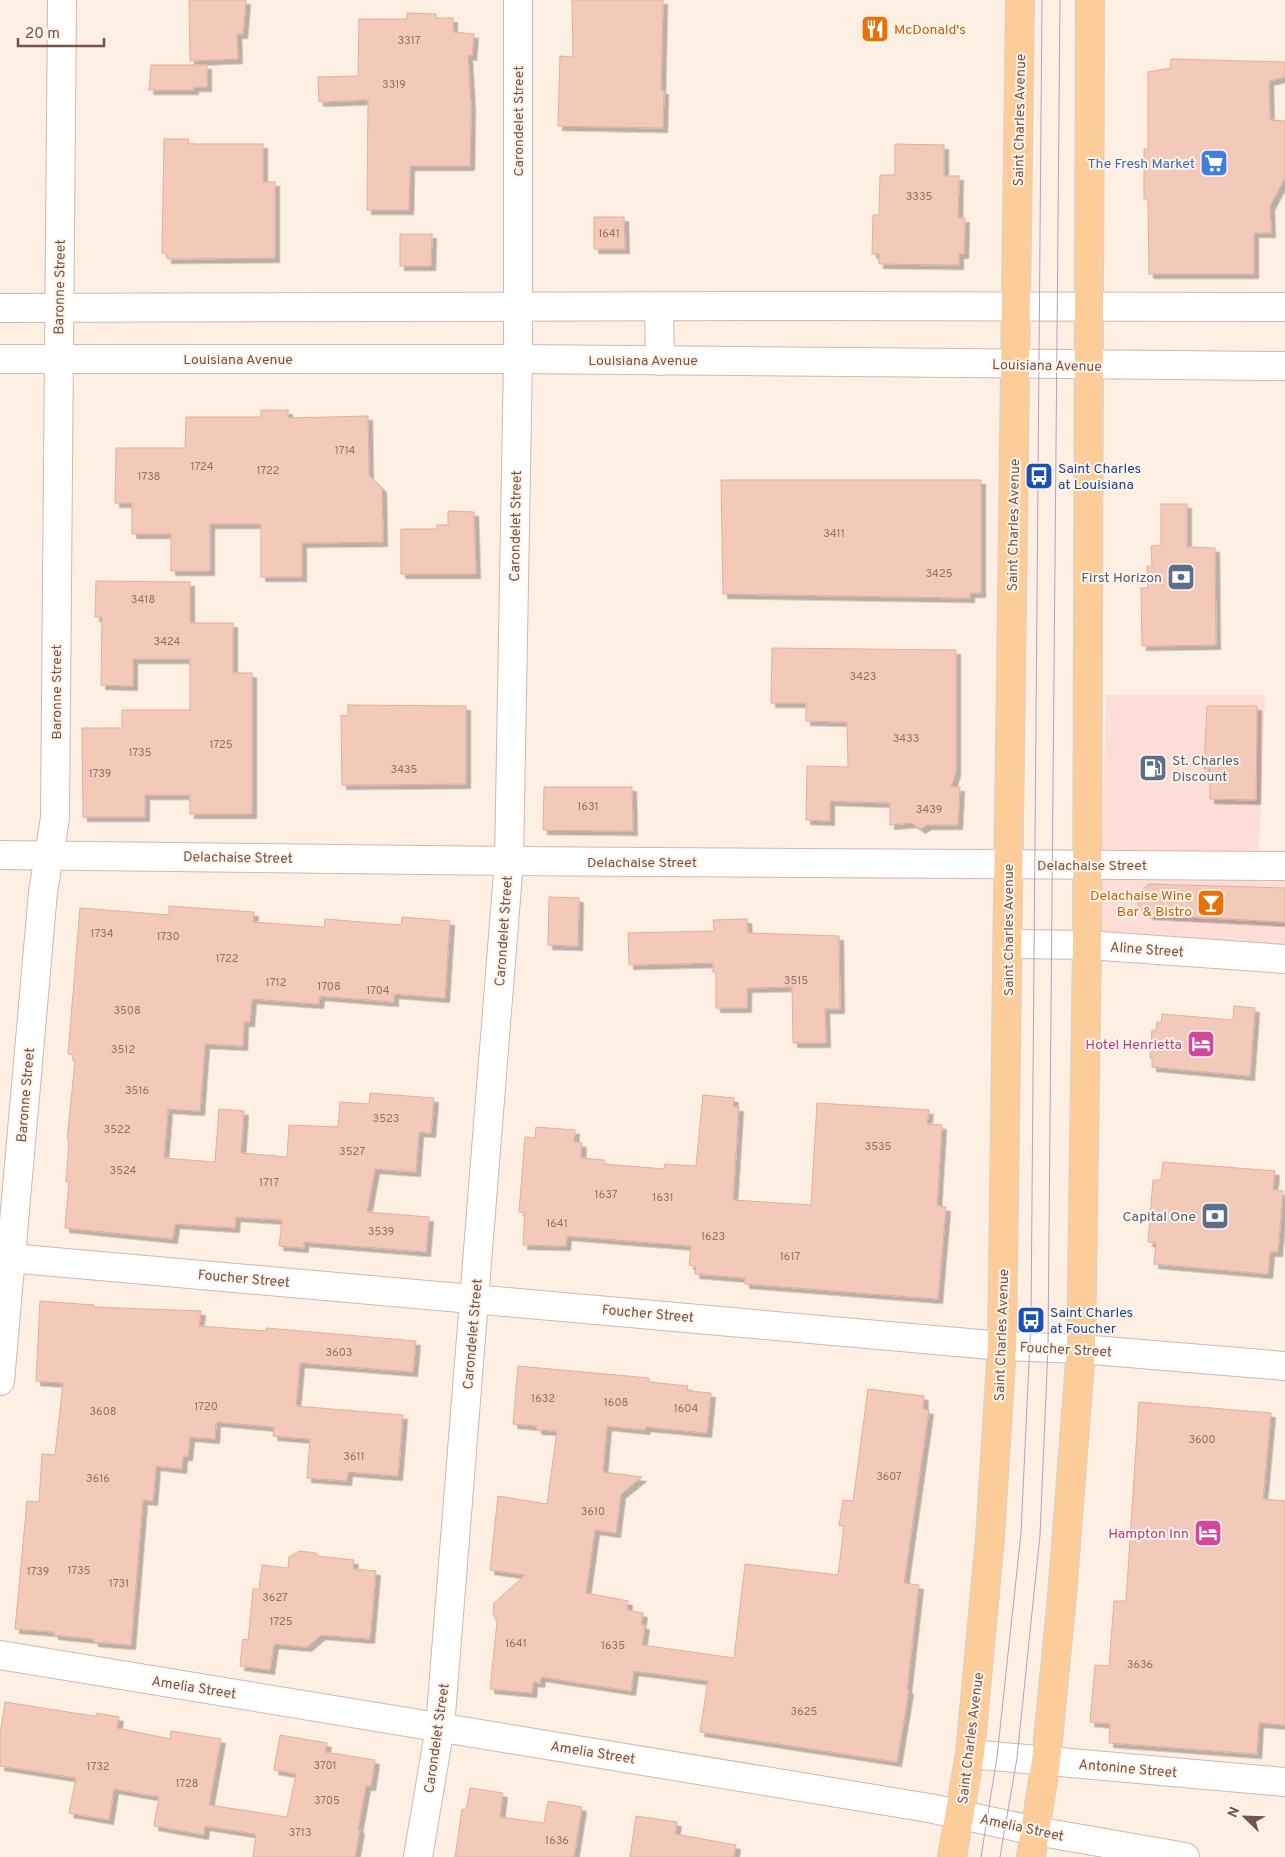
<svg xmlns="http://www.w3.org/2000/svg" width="1285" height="1857" font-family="Overpass,sans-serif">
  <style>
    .commercial { fill: #fdddd5 }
    .building { fill: #f3cab9; stroke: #e6ae99; filter: url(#shadow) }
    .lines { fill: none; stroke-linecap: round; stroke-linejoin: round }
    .minor-casing { stroke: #d0b8ac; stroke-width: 30 }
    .major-casing { stroke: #d8cfcc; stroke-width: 30 }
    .minor { stroke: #fff; stroke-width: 28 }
    .major { stroke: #fdcd99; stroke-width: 28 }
    .tram { stroke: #b1a1c6; stroke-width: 1 }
    .labels { text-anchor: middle; stroke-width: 4; stroke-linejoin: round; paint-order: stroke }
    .number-label { font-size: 11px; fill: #947164 }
    .food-label { font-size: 14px; fill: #c56008; stroke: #fff4e9; text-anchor: start }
    .street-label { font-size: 14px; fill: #755348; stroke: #fff4e9 }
    .shop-label { font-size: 14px; fill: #366cbe; stroke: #fff4e9; text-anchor: end }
    .transit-label { font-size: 14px; fill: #164399; stroke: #fff4e9; text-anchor: start }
    .service-label { font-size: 14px; fill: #4e5e75; stroke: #fff4e9; text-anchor: end }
    .hotel-label { font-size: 14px; fill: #b23c85; stroke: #fff4e9; text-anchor: end }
  </style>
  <defs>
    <filter id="shadow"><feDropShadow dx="4.5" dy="4.5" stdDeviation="0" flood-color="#0004"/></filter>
  </defs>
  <rect width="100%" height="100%" fill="#fdefe2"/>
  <polygon class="commercial" points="1106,695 1265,695 1258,878 1285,879 1285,949 1100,939"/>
  <g class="building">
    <polygon points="189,0 246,0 243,34 237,34 238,59 190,61"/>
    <polygon points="572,0 663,0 661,90 664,90 663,128 558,126 560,56 573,57"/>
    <polygon points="407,13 436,14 436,18 453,18 453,32 474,34 472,56 468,55 471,107 470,166 410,166 409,210 367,210 368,100 319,102 318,77 358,76 359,19 407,19"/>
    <polygon points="1171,59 1285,62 1285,77 1269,81 1270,120 1285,121 1285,178 1270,206 1271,233 1254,233 1254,274 1149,274 1148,199 1144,199 1144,149 1148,149 1148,72 1171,68"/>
    <polygon points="151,65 207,65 207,87 194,87 194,90 149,90"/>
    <polygon points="164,139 189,139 188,144 263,144 263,182 275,182 275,258 167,259 167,254 162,253"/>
    <polygon points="895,144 944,145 944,176 959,176 958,218 965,218 964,254 959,254 959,265 879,264 879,254 872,254 873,215 879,215 880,175 895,175"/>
    <polygon points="594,217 624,217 625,249 594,249"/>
    <polygon points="400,234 432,234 431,266 400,266"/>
    <polygon points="261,410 288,410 288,418 368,416 369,475 382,488 383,542 302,543 302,577 261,577 261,524 210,524 210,571 171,571 171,534 132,534 132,503 115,503 116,448 185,448 186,417 261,417"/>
    <polygon points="721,480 981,480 981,593 970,593 970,598 723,594"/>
    <polygon points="1161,504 1187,504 1187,547 1215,548 1216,645 1142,646 1141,588 1148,588 1147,566 1152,566 1151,546 1161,545"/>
    <polygon points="448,511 474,512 476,574 401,574 401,529 437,529 437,525 448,525"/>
    <polygon points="96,581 190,582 190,623 233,623 233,673 252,673 252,814 190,814 190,795 145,795 145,817 83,817 82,728 122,728 122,710 190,710 190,659 133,659 133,686 101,685 102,617 95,617"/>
    <polygon points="772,648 956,650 956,772 951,787 960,787 958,825 927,825 921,829 912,823 890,825 890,803 830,801 830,821 806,820 807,766 848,767 847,722 806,721 806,703 771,703"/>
    <polygon points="348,705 466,706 466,784 342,785 341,715 348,716"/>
    <polygon points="1207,706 1257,706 1256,800 1210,799 1210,769 1204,769"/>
    <polygon points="544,787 632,787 633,831 543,830"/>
    <polygon points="1149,884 1285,888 1285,922 1149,915 1141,910 1137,901 1141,891"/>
    <polygon points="549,897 579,898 578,946 548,945"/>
    <polygon points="169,906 254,912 253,922 324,927 325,919 401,925 402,917 450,921 445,998 394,994 394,1002 320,996 319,1004 252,999 250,1022 244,1022 243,1046 205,1044 200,1111 168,1109 164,1158 215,1162 219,1109 244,1111 241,1153 287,1157 289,1125 338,1127 340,1102 369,1104 370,1093 434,1098 431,1133 419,1132 416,1172 375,1169 367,1212 429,1217 426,1252 304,1242 304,1248 279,1246 282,1220 236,1217 235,1228 175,1224 173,1239 65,1228 69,1182 66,1182 69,1141 67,1140 75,1061 73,1061 73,1055 68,1054 80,908 169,915"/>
    <polygon points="747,919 748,933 839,936 840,1009 825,1009 826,1043 793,1043 792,987 747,988 747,1008 716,1008 716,972 713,972 713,963 629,965 628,933 714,931 713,920"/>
    <polygon points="1234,1006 1255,1008 1250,1076 1152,1067 1152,1058 1150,1058 1152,1030 1156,1031 1157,1022 1161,1023 1162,1014 1233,1020"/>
    <polygon points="703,1095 734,1098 733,1107 739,1107 733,1200 811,1205 817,1103 929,1110 927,1124 942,1125 937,1206 946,1207 938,1299 745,1284 745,1278 695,1274 696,1266 689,1265 691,1246 567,1236 566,1246 523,1245 525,1213 519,1212 525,1137 535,1138 536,1127 575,1130 574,1142 582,1143 581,1158 604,1160 604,1164 664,1169 665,1164 696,1166"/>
    <polygon points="1163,1162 1275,1171 1273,1190 1283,1191 1278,1252 1270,1252 1268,1274 1154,1264 1156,1243 1148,1242 1153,1180 1161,1180"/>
    <polygon points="40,1301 94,1305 94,1307 201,1311 199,1326 266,1331 266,1328 416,1341 413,1372 300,1363 296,1406 403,1415 398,1476 348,1472 347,1481 307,1478 310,1439 273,1436 274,1427 216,1422 215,1439 190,1437 188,1456 183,1456 182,1469 156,1466 153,1501 143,1500 131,1645 94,1642 94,1639 54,1635 54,1632 15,1629 27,1501 39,1502 42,1454 55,1455 63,1383 36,1381"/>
    <polygon points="518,1366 649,1378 649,1382 688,1386 687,1391 711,1393 707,1433 646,1427 645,1430 607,1426 603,1472 642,1477 621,1494 616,1533 595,1530 586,1593 628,1601 627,1610 643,1613 641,1625 645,1625 642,1645 734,1658 745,1564 838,1575 844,1526 839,1526 843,1500 853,1501 868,1389 924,1396 923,1409 929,1410 904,1583 919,1585 907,1690 909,1690 897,1762 700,1732 708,1681 634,1671 631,1691 541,1677 540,1683 533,1682 532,1693 490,1689 497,1622 493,1614 494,1603 525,1575 490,1570 498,1496 547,1504 557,1431 537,1430 537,1426 513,1424"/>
    <polygon points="1139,1402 1271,1413 1263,1499 1285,1501 1285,1725 1259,1723 1257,1754 1109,1743 1110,1724 1090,1722 1095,1665 1109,1666 1114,1601 1126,1601"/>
    <polygon points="299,1551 316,1553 318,1556 354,1560 353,1569 376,1571 370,1639 321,1635 307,1647 274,1644 270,1670 240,1666 243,1639 248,1640 253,1589 259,1589 262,1565 288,1568 289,1557"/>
    <polygon points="5,1702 87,1715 96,1716 97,1713 119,1717 117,1728 170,1739 171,1731 221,1739 209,1805 287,1817 296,1774 274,1770 280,1735 327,1743 325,1752 375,1760 371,1786 366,1786 358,1829 360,1829 355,1857 253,1857 256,1834 205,1826 204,1835 154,1826 159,1797 114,1789 109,1820 69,1813 76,1778 0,1766 0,1734"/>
    <polygon points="470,1788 503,1793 500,1817 544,1823 548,1801 582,1807 574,1857 455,1857 462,1809 466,1810"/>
    <polygon points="636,1816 677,1822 675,1834 736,1845 734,1857 630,1857"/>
  </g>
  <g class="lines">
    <defs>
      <g id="minor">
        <polyline points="659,307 660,361"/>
        <polyline points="0,308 809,306 1285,307"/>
        <polyline points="0,359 518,359 1285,366"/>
        <polyline points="0,855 509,861 1285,866"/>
        <polyline points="1009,944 1087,945 1285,959"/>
        <polyline points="10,1258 1002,1346 1081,1349 1285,1366"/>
        <polyline points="0,1381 43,892 55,818 62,0"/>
        <polyline points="0,1655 929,1808 1036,1831 1185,1857"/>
        <polyline points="970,1754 1285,1782"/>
        <polyline points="418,1857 440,1727 509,861 518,359 518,0"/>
      </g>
      <g id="major">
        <polyline points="952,1857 970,1754 990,1538 1002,1346 1020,0"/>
        <polyline points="1031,1857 1046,1761 1062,1596 1081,1349 1087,945 1090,0"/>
      </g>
    </defs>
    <use href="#minor" class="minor-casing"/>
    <use href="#major" class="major-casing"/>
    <use href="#minor" class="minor"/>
    <use href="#major" class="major"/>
    <g class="tram">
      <polyline points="981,1857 997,1757 1021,1533 1031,1320 1042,0"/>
      <polyline points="1000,1857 1017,1758 1040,1535 1048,1347 1060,0"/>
    </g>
  </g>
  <defs>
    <symbol id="restaurant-square" viewBox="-11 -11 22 22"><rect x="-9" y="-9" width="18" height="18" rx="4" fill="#e8710a" stroke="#fff4e9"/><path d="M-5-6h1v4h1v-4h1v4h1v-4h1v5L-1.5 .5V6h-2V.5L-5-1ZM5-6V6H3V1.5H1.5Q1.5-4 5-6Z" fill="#fff"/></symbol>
    <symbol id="supermarket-square" viewBox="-11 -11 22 22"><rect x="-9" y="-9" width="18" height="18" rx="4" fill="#3f7fe0" stroke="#fff4e9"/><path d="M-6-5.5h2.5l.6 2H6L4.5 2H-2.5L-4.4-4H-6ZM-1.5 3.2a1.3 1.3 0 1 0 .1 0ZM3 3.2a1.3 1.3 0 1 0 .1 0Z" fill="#fff"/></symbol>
    <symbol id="bus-square" viewBox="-11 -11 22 22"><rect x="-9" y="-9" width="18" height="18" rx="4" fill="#1a4fb4" stroke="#fff4e9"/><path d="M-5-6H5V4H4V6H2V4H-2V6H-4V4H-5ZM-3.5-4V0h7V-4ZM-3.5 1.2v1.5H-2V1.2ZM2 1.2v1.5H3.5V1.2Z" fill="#fff"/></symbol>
    <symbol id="bank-square" viewBox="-11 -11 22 22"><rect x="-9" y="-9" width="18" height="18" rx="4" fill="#5c6f8a" stroke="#fff4e9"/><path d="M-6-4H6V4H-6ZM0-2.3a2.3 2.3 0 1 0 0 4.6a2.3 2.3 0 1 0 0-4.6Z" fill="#fff"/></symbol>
    <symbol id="fuel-square" viewBox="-11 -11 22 22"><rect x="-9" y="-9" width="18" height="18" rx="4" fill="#5c6f8a" stroke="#fff4e9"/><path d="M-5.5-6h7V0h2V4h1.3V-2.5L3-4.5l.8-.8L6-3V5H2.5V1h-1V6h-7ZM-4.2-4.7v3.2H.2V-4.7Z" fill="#fff"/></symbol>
    <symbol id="bar-square" viewBox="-11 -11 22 22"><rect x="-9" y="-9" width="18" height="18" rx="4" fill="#e8710a" stroke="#fff4e9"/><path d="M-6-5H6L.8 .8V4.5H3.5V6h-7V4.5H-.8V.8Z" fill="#fff"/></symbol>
    <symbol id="hotel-square" viewBox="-11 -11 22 22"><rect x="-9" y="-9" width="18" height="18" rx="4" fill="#d1479c" stroke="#fff4e9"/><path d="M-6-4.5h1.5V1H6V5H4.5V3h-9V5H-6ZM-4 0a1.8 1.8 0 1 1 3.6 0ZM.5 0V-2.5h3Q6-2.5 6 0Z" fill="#fff"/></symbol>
  </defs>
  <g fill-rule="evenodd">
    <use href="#restaurant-square" x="859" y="13" width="32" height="32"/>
    <use href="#supermarket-square" x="1198" y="147" width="32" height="32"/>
    <use href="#bus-square" x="1023" y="460" width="32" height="32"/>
    <use href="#bank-square" x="1165" y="561" width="32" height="32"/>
    <use href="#fuel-square" x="1137" y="752" width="32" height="32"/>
    <use href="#bar-square" x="1195" y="887" width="32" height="32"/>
    <use href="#hotel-square" x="1185" y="1028" width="32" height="32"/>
    <use href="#bank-square" x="1199" y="1200" width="32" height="32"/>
    <use href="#bus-square" x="1015" y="1304" width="32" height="32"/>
    <use href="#hotel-square" x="1192" y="1517" width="32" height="32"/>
  </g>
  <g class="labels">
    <g class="number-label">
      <text x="409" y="44">3317</text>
      <text x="394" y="88">3319</text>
      <text x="919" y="200">3335</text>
      <text x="609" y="237">1641</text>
      <text x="345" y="454">1714</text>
      <text x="202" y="470">1724</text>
      <text x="268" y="474">1722</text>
      <text x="149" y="480">1738</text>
      <text x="834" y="537">3411</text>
      <text x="939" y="577">3425</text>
      <text x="143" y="603">3418</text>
      <text x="167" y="645">3424</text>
      <text x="863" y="680">3423</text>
      <text x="906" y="742">3433</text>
      <text x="221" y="748">1725</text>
      <text x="140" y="756">1735</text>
      <text x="404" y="773">3435</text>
      <text x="100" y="777">1739</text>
      <text x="588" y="810">1631</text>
      <text x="929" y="813">3439</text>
      <text x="102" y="937">1734</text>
      <text x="168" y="940">1730</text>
      <text x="227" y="962">1722</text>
      <text x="796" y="984">3515</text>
      <text x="276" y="986">1712</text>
      <text x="329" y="990">1708</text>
      <text x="378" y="994">1704</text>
      <text x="127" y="1014">3508</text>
      <text x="123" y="1053">3512</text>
      <text x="137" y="1094">3516</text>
      <text x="386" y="1122">3523</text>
      <text x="117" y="1133">3522</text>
      <text x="878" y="1150">3535</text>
      <text x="352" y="1155">3527</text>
      <text x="123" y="1174">3524</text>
      <text x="269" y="1186">1717</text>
      <text x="606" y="1198">1637</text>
      <text x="663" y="1201">1631</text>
      <text x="557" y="1227">1641</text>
      <text x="381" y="1235">3539</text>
      <text x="713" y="1240">1623</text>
      <text x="790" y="1260">1617</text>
      <text x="339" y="1356">3603</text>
      <text x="543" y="1402">1632</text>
      <text x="616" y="1406">1608</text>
      <text x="206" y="1410">1720</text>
      <text x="686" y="1412">1604</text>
      <text x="103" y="1415">3608</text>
      <text x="1202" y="1443">3600</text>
      <text x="354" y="1460">3611</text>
      <text x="889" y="1480">3607</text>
      <text x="98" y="1482">3616</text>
      <text x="593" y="1515">3610</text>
      <text x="79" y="1574">1735</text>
      <text x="38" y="1575">1739</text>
      <text x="119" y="1587">1731</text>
      <text x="275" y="1601">3627</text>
      <text x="281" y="1625">1725</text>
      <text x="516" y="1647">1641</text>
      <text x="613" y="1649">1635</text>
      <text x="1140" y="1668">3636</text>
      <text x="804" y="1715">3625</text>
      <text x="325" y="1769">3701</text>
      <text x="98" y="1770">1732</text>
      <text x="187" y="1787">1728</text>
      <text x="327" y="1804">3705</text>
      <text x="300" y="1836">3713</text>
      <text x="557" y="1844">1636</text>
    </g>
    <g class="food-label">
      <text x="894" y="34">McDonald's</text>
      <text x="1192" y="900" text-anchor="end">Delachaise Wine<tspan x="1192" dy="16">Bar &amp; Bistro</tspan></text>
    </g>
    <g class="street-label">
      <text transform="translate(1019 120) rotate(-89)" y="5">Saint Charles Avenue</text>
      <text transform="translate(518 121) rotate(-90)" y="5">Carondelet Street</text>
      <text transform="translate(59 287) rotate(-89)" y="5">Baronne Street</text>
      <text x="238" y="364">Louisiana Avenue</text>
      <text x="643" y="365">Louisiana Avenue</text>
      <text transform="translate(1047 365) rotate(1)" y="5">Louisiana Avenue</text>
      <text transform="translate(1013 525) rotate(-89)" y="5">Saint Charles Avenue</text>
      <text transform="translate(515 526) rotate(-89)" y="5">Carondelet Street</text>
      <text transform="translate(56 692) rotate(-90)" y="5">Baronne Street</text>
      <text transform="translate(238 857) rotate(1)" y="5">Delachaise Street</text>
      <text x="642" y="867">Delachaise Street</text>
      <text x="1092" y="870">Delachaise Street</text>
      <text transform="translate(1008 930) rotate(-90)" y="5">Saint Charles Avenue</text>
      <text transform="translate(503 931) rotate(-86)" y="5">Carondelet Street</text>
      <text transform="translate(1147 949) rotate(4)" y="5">Aline Street</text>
      <text transform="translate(25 1095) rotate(-85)" y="5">Baronne Street</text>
      <text transform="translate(244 1278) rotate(5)" y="5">Foucher Street</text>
      <text transform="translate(648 1313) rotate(5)" y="5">Foucher Street</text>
      <text transform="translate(472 1334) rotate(-85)" y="5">Carondelet Street</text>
      <text transform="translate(1001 1335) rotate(-88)" y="5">Saint Charles Avenue</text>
      <text transform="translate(1066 1349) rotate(3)" y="5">Foucher Street</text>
      <text transform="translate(194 1687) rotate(9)" y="5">Amelia Street</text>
      <text transform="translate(436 1738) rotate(-82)" y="5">Carondelet Street</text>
      <text transform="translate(970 1738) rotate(-83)" y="5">Saint Charles Avenue</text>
      <text transform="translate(593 1752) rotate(9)" y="5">Amelia Street</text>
      <text transform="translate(1128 1768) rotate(5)" y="5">Antonine Street</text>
      <text transform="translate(1022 1827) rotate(12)" y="5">Amelia Street</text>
    </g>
    <g class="shop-label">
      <text x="1195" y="168">The Fresh Market</text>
    </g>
    <g class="transit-label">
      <text x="1058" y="473">Saint Charles<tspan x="1058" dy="16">at Louisiana</tspan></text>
      <text x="1050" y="1317">Saint Charles<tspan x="1050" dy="16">at Foucher</tspan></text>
    </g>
    <g class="service-label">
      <text x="1162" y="582">First Horizon</text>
      <text x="1172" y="765" text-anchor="start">St. Charles<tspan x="1172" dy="16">Discount</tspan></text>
      <text x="1196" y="1221">Capital One</text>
    </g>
    <g class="hotel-label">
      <text x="1182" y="1049">Hotel Henrietta</text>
      <text x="1189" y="1538">Hampton Inn</text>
    </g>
  </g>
  <g transform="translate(1245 1817) rotate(293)" stroke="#fff4e9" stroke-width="4" paint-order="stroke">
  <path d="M0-4L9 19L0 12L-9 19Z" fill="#755348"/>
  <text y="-8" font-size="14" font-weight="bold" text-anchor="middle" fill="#755348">N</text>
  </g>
  <path d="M18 38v8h86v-8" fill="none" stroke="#755348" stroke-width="2.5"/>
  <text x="25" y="38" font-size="15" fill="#755348" stroke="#fff4e9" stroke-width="4" paint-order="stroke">20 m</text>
</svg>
